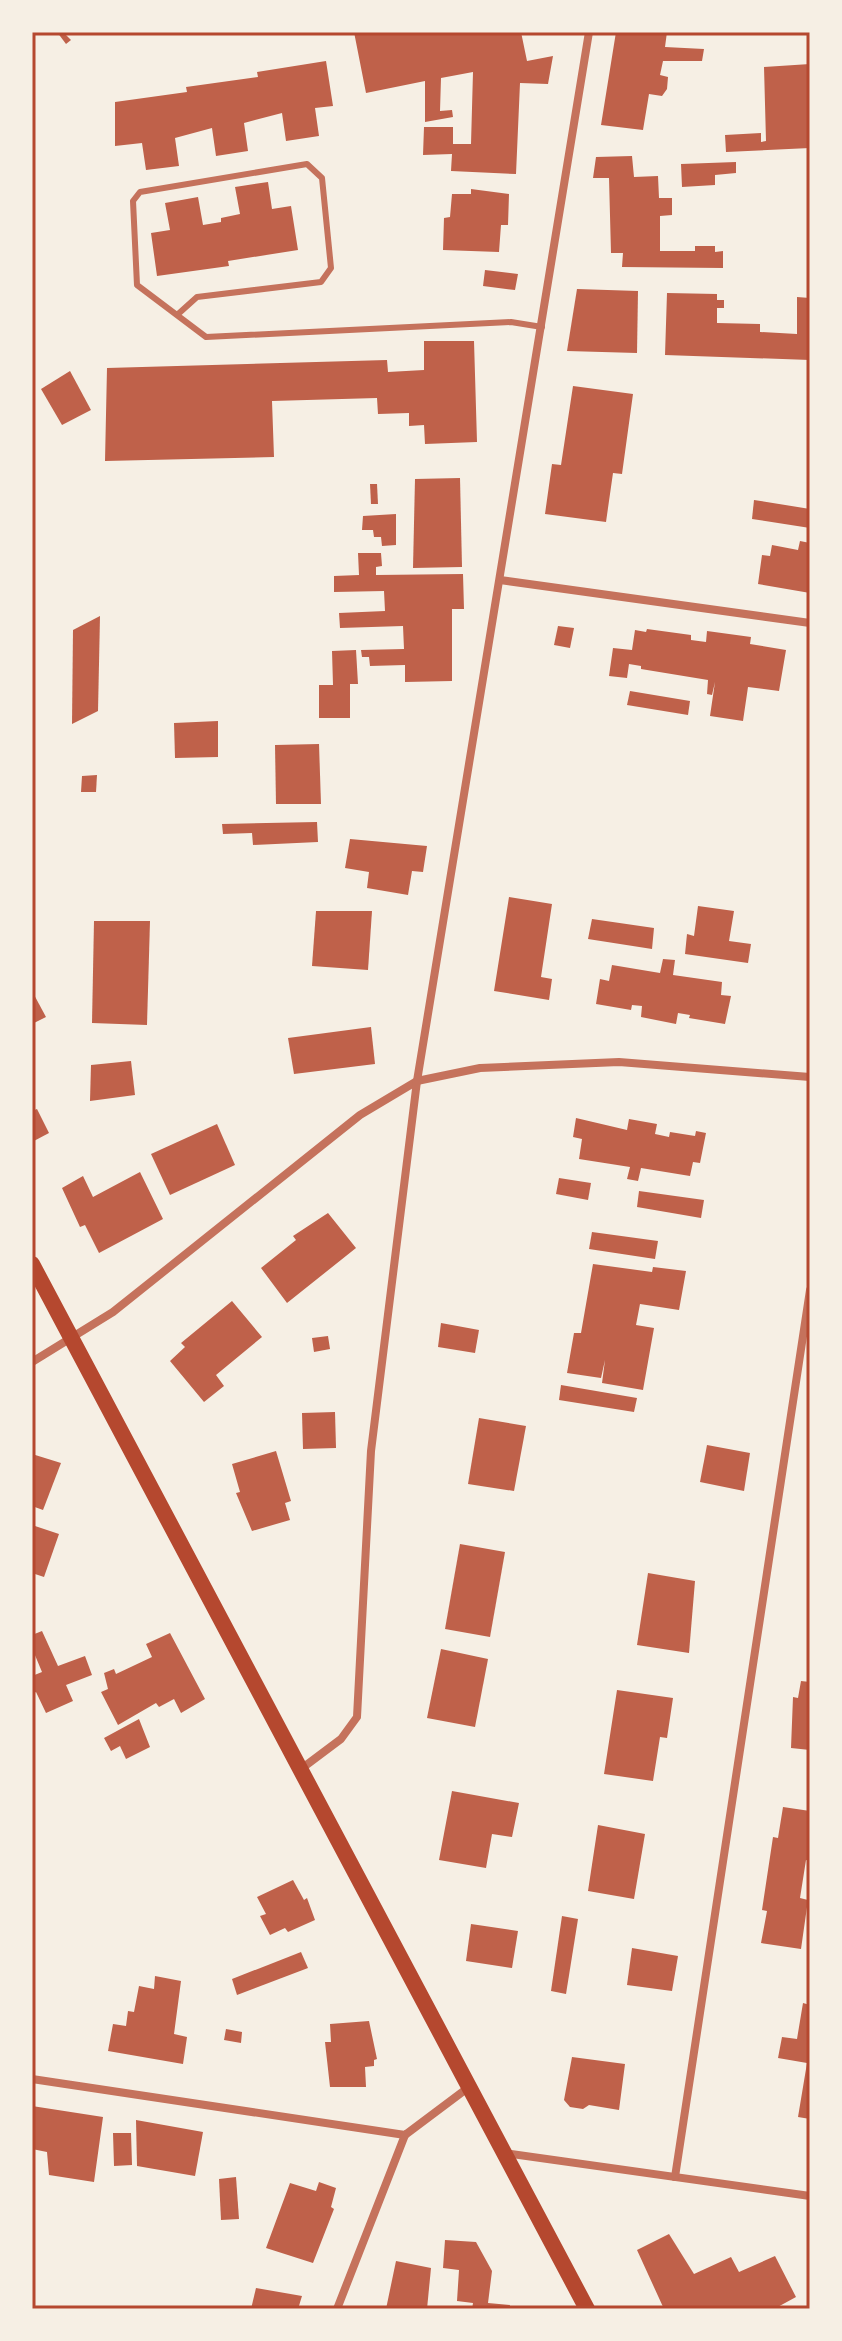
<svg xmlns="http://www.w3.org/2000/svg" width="842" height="2341" font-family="Jost,sans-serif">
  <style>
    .building { fill: #bf614a }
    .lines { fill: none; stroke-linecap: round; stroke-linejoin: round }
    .service { stroke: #c5725c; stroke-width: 6 }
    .minor { stroke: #c5725c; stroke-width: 8 }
    .secondary { stroke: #b5482f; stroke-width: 16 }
    .neatline { fill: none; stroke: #b5482f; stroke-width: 3 }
  </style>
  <rect width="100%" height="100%" fill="#f6efe4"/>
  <g class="building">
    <polygon points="57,32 63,32 71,40 66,44"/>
    <polygon points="354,32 521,32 527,61 553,56 548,84 520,83 516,174 451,171 452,154 423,155 424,127 453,127 453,144 471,144 473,72 441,78 440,111 452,110 453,117 425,122 425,81 366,93"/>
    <polygon points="616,32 667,32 665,47 704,49 702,61 663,61 660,75 668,77 667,89 662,96 649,94 643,130 601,125"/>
    <polygon points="326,61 333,106 315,108 319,136 286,141 282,113 244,123 248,151 216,156 212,128 175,138 179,166 146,170 142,143 115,146 115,102 187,92 186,87 258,77 257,72"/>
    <polygon points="810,64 810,148 726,152 725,135 761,133 761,142 766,141 764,67"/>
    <polygon points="632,156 634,177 658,176 659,198 672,198 672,215 660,216 660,251 695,251 695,246 715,246 715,252 723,251 723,268 622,267 623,253 611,253 609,178 593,178 596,157"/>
    <polygon points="736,162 736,173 715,175 715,185 682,187 681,164"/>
    <polygon points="268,182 272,209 291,206 298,250 228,261 229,266 157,276 151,233 170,230 165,203 198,197 203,225 221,222 221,218 240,214 235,187"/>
    <polygon points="471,189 509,194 508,225 501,225 499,252 443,250 444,218 450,217 452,194 471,194"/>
    <polygon points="485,270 518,274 515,290 483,286"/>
    <polygon points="577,289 638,291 637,353 567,351"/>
    <polygon points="667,293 717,294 717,300 724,300 724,308 717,308 717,323 760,324 760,332 797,334 797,297 810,298 810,360 665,355"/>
    <polygon points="424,341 474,341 477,442 425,444 424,425 409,426 409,413 378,414 377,398 272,401 274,457 105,461 107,368 387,360 388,372 424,370"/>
    <polygon points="70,371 91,410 62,425 41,389"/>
    <polygon points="573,386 633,394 622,474 613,473 606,522 545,514 552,464 561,465"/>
    <polygon points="460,478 462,567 413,568 415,479"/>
    <polygon points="370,484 377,484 378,504 371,504"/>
    <polygon points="754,500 810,509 810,528 752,519"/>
    <polygon points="396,514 396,545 382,546 381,537 374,537 373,530 362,530 363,516"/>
    <polygon points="800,541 810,543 810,593 758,584 762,555 770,556 772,545 798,550"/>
    <polygon points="358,553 381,553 382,566 376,567 376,575 463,574 464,609 452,609 452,681 405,682 405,665 370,666 369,657 362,657 361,650 404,649 403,626 340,628 339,613 385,611 384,591 334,592 334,576 359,575"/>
    <polygon points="100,616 98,711 72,724 73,630"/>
    <polygon points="558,626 574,628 570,648 554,645"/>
    <polygon points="647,629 691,635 691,640 706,642 707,631 751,637 750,644 786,650 779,691 748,687 743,721 710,716 715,682 712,695 707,694 708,680 641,669 641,666 629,664 627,678 609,676 613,648 632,650 635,630 646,632"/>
    <polygon points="356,650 358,684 350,684 350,718 319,718 319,685 333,685 332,651"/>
    <polygon points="630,691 690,701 688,715 627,705"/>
    <polygon points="218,721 218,757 175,758 174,723"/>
    <polygon points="319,744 321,804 276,804 275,745"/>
    <polygon points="97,775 96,792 81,792 82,776"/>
    <polygon points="317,822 318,842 253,845 252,833 223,834 222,824"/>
    <polygon points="350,839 427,846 423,872 412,871 408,895 367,888 369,872 345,868"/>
    <polygon points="509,897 552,904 541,977 552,979 549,1000 494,991"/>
    <polygon points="698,906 734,911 729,941 751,944 748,963 685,954 687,934 694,936"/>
    <polygon points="316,911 372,911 368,970 312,966"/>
    <polygon points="592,919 654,928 652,949 588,939"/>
    <polygon points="94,921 150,921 147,1025 92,1023"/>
    <polygon points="663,959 675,960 673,975 722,982 721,995 731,996 725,1024 689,1018 690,1015 678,1013 676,1024 641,1017 642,1006 632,1005 631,1010 596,1004 600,979 609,981 612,965 660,973"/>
    <polygon points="32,991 46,1017 32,1024"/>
    <polygon points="371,1027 375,1064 294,1074 288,1038"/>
    <polygon points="131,1061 135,1095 90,1101 91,1065"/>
    <polygon points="37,1109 49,1133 32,1142 32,1111"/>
    <polygon points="576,1118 627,1130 629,1119 657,1124 655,1134 669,1137 670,1132 695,1136 696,1131 706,1133 700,1163 693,1162 690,1176 641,1168 638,1181 627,1179 630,1167 579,1159 582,1139 573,1137"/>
    <polygon points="217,1124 235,1165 170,1195 151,1154"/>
    <polygon points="140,1172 163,1219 99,1253 85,1225 80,1227 62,1188 83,1176 93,1197"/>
    <polygon points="559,1178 591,1183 588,1200 556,1194"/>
    <polygon points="639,1191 704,1200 701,1218 637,1207"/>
    <polygon points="328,1213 356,1248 287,1303 261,1268 296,1240 293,1236"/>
    <polygon points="592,1232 658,1241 655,1259 589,1249"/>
    <polygon points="593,1264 652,1272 653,1267 686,1271 679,1310 640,1304 636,1325 654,1328 643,1390 602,1383 605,1360 601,1378 567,1373 574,1333 581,1333"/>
    <polygon points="232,1301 262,1337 216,1375 224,1386 204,1402 170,1361 185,1347 181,1343"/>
    <polygon points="441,1323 479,1330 475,1353 438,1347"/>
    <polygon points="328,1336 330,1349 314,1352 312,1338"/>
    <polygon points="561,1385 637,1398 634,1412 559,1400"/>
    <polygon points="335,1412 336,1448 303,1449 302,1413"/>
    <polygon points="479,1418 526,1426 514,1491 468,1484"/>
    <polygon points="707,1445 750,1453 744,1491 700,1482"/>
    <polygon points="276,1451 291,1501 285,1503 290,1520 252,1531 236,1493 240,1492 232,1464"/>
    <polygon points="32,1454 61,1463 43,1510 32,1506"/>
    <polygon points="32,1525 59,1534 44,1577 32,1573"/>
    <polygon points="460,1544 505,1552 490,1637 445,1629"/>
    <polygon points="648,1573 695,1581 689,1653 637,1645"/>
    <polygon points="42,1631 58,1666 85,1656 92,1675 66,1685 73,1701 46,1713 36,1692 32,1694 32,1676 42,1672 32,1648 32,1635"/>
    <polygon points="170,1633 205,1699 181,1713 174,1699 159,1707 156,1703 118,1725 101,1692 108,1689 104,1673 114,1669 116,1674 152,1657 146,1644"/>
    <polygon points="441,1649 488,1659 475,1727 427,1718"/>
    <polygon points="801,1681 810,1682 810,1750 791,1748 793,1697 798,1698"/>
    <polygon points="617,1690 673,1698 667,1738 660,1737 653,1781 604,1774"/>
    <polygon points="139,1719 150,1747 126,1759 120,1746 111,1751 104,1738"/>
    <polygon points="452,1791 519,1803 512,1837 492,1834 486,1868 439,1860"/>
    <polygon points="783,1807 810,1811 810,1861 806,1860 800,1898 808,1900 801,1949 761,1943 767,1911 762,1910 773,1837 778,1838"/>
    <polygon points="598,1825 645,1834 634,1899 588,1891"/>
    <polygon points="293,1880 304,1900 307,1898 315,1920 288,1932 285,1928 270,1935 260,1916 266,1914 257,1897"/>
    <polygon points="562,1916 578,1919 566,1994 551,1991"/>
    <polygon points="471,1924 518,1931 512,1968 466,1961"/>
    <polygon points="632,1948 678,1956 672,1991 627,1985"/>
    <polygon points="301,1952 308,1968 237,1995 232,1979"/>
    <polygon points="155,1976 181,1981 174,2034 187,2037 183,2064 108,2051 113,2024 126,2026 128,2011 134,2012 139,1986 154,1989"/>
    <polygon points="803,2003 810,2005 810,2119 798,2117 807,2063 778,2058 782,2037 797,2039"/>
    <polygon points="369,2021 377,2059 374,2060 374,2066 365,2067 366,2087 330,2087 325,2042 331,2042 330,2024"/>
    <polygon points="226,2029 242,2032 241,2043 224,2040"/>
    <polygon points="572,2057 625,2064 619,2110 589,2105 583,2109 570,2107 564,2100"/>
    <polygon points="32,2106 103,2117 94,2182 49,2175 47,2152 32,2149"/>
    <polygon points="136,2120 203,2132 195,2176 137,2166"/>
    <polygon points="113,2133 131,2133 132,2165 114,2166"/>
    <polygon points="236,2177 239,2219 221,2220 219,2179"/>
    <polygon points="319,2182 336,2188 331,2207 334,2209 313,2263 266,2248 290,2183 316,2191"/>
    <polygon points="669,2234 694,2274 731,2257 739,2272 775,2256 796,2297 774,2309 664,2309 637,2250"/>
    <polygon points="445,2240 476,2242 492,2271 488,2303 510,2305 509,2309 472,2309 473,2303 457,2301 459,2270 443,2268"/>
    <polygon points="396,2261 431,2268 427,2309 386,2309"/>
    <polygon points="256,2288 302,2296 298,2309 251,2309"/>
  </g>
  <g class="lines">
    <polyline class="service" points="177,315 197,297 321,282 331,268 322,178 307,164 140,192 133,201 137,285 206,337 511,322 542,327"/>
    <g class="minor">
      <polyline points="500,580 810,623"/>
      <polyline points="32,1362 113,1312 360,1115 417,1081 480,1068 619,1062 810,1077"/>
      <polyline points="301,1769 341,1739 357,1717 371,1451 417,1081 589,32"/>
      <polyline points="32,2079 405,2135 469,2087"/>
      <polyline points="505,2153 810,2196"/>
      <polyline points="675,2177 810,1290"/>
      <polyline points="337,2309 405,2135"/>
    </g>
    <polyline class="secondary" points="32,1264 587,2309"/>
  </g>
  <rect width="842" height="2341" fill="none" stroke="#f6efe4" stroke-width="68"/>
  <rect x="34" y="34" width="774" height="2273" class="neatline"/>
</svg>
